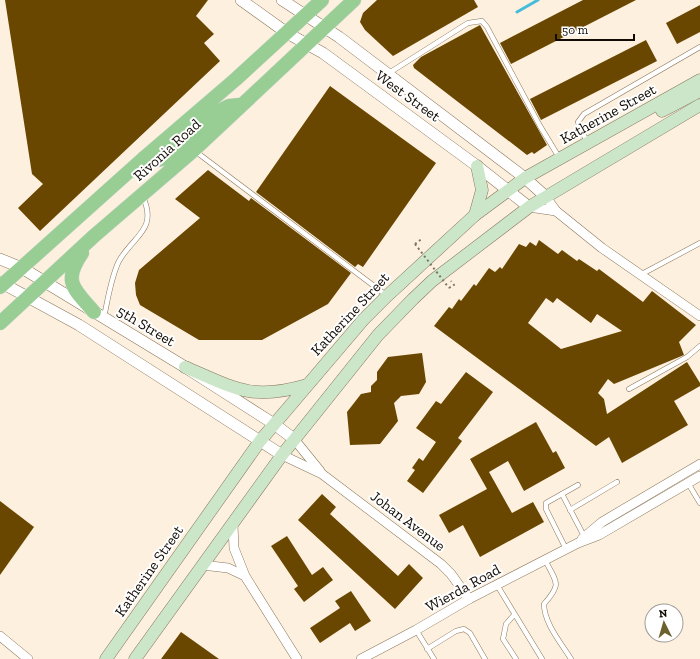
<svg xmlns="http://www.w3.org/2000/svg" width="700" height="659" font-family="'Zilla Slab',serif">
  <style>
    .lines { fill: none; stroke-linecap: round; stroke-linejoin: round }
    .stream { stroke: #46bcda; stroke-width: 3 }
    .building { fill: #6a4700; fill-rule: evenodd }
    .service-casing { stroke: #8a775c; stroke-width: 5.5 }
    .minor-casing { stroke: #8a775c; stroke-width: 10 }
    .tertiary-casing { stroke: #8a775c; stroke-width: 12 }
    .secondary-casing { stroke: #8a775c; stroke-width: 13 }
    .primary-casing { stroke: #dedddc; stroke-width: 15 }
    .path { stroke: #7d7366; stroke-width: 2; stroke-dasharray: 2 3; stroke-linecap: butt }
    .service { stroke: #fff; stroke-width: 4.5 }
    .minor { stroke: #fff; stroke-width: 9 }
    .tertiary { stroke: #fff; stroke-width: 11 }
    .secondary { stroke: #cce6c9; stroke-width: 12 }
    .primary { stroke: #98cd94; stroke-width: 14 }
    .path-bridge { stroke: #7d7366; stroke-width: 2; stroke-dasharray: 2 3; stroke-linecap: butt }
    .labels { text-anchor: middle; stroke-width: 4; stroke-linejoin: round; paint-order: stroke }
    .street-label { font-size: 15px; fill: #110a02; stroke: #fff }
  </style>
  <rect width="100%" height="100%" fill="#fdf0de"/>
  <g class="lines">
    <polyline class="stream" points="517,12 538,0"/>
  </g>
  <g class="building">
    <polygon points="5,0 208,0 196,16 214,34 204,43 220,61 40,231 18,208 43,184 32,174"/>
    <polygon points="377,0 474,0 478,7 393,56 365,30 360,22 363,13"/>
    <polygon points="583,0 636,0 511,64 500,43"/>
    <polygon points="700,5 700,32 677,44 666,23"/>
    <polygon points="480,25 547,145 534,154 532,152 527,155 414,68 413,65 421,57"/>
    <polygon points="646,40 657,61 541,120 530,99"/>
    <polygon points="330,86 436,163 363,267 358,264 355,267 256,192"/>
    <polygon points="208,170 249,201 251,198 351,273 328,304 262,340 199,340 140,305 136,295 135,283 139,270 200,218 175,199"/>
    <path d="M539 240 558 254 562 250 577 261 579 259 597 271 599 269 643 302 652 291 696 325 679 342 684 355 614 384 608 379 598 393 604 399 607 414 687 362 700 383V386L674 401 688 425 622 463 609 437 596 446 434 326 449 307 452 309 459 299 461 301 474 284 476 286 489 268 495 272 500 267 502 269 519 244 526 247 530 242 536 246ZM546 298 553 303 557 298 591 323 597 314 622 331 561 349 528 323Z"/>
    <polygon points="422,353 426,382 419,394 401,396 394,403 398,421 380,444 350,445 347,412 361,394 371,392 371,386 377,380 377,372 388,357"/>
    <polygon points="466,372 493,392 458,438 462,441 423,493 407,481 415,470 412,468 419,458 423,461 436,442 416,428 436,401 441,404"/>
    <polygon points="536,422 553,453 556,451 565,468 524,491 508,461 489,472 512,513 533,502 544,522 480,557 463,525 449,533 439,515 487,489 470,459"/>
    <polygon points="322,494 336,507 330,514 398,576 409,564 423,578 395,609 298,520"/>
    <polygon points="0,501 34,527 0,575"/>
    <polygon points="287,536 312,575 323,567 333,580 304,602 294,589 298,586 271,546"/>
    <polygon points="351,591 371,621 355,631 350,623 320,643 310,628 340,608 335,601"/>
    <polygon points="181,632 219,659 161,659"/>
  </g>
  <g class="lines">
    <defs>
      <g id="service">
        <polyline points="389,73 468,23 482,21 487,27 540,126 560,159"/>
        <polyline points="587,142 578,122 584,114 700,47"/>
        <polyline points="195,151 386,295"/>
        <polyline points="640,275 700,243"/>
        <path d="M104 317C108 299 111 277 119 261 133 236 158 230 143 197"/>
        <polyline points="629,389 687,357 700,346"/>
        <polyline points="688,483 700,503"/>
        <polyline points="562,494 585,538"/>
        <polyline points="570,510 617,482"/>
        <polyline points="566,549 546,509 546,503 578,485"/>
        <path d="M545 560C557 583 562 584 544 604 544 623 561 643 571 659"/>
        <polyline points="497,585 542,659"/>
        <polyline points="514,615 506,624 503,639 516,659"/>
        <polyline points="416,630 434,659"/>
        <polyline points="427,649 456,631 464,629 470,633 485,659"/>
      </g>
      <g id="minor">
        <polyline points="545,196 556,211 602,248 700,316"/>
        <polyline points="529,207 556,211"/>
        <polyline points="294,439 320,471"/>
        <polyline points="282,455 322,474 441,564 451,574 469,599"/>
        <polyline points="233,525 234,548 245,576 297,659"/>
        <polyline points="582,539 602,522 700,464"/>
        <polyline points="202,565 228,568 245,576"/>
        <polyline points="0,636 28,659"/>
        <polyline points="361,659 416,630 469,599 578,543 599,535 700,476"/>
      </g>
      <g id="tertiary">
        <polyline points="241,0 287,33 323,53 477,166 529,207"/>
        <polyline points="282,0 339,37 525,178 545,196"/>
        <polyline points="0,259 22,268 185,367 274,424 294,439"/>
        <polyline points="0,282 79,325 282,455"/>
      </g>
      <g id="secondary">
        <polyline points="662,111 700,91"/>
        <polyline points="475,215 482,190 477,166"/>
        <path d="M185 367C236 389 252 401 307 385"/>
        <polyline points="106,659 260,441 363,320 387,296 475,215 525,178 700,80"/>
        <polyline points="135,659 282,455 378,335 413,299 432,281 529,207 700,105"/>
      </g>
      <g id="primary">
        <polyline points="144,158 153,161 163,159 219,111 229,106 239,105"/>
        <path d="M82 253C62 282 74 289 94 312"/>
        <polyline points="0,287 144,158 236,79 322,0"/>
        <polyline points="0,323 94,236 194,150 354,0"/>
      </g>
    </defs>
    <use href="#service" class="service-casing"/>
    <use href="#minor" class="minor-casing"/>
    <use href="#tertiary" class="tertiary-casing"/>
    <use href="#secondary" class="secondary-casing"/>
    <use href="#primary" class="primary-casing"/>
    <g class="path">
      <polyline points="415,244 423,238"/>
      <polyline points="449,288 454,285 451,281"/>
    </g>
    <use href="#service" class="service"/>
    <use href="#minor" class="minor"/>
    <use href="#tertiary" class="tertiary"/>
    <use href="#secondary" class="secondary"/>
    <use href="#primary" class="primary"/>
    <polyline class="path-bridge" points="415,244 449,288"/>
  </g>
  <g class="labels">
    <g class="street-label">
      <text transform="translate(408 96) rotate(36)" y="5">West Street</text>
      <text transform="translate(608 114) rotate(-29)" y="5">Katherine Street</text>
      <text transform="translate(167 150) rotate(-42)" y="5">Rivonia Road</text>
      <text transform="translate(350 314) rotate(-47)" y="5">Katherine Street</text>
      <text transform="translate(146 326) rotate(31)" y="5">5th Street</text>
      <text transform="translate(408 521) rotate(37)" y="5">Johan Avenue</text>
      <text transform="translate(149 571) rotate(-55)" y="5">Katherine Street</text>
      <text transform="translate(463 588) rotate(-29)" y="5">Wierda Road</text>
    </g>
  </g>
  <g transform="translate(664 623) rotate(355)"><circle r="19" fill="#ffffff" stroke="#a09d9a"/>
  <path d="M0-3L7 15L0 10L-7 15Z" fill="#6b612e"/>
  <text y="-6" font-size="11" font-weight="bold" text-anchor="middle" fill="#110a02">N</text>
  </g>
  <path d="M556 34v6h78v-6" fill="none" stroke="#110a02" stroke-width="2"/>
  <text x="562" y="34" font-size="12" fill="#110a02" stroke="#ffffff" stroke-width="3" paint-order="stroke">50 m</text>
</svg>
